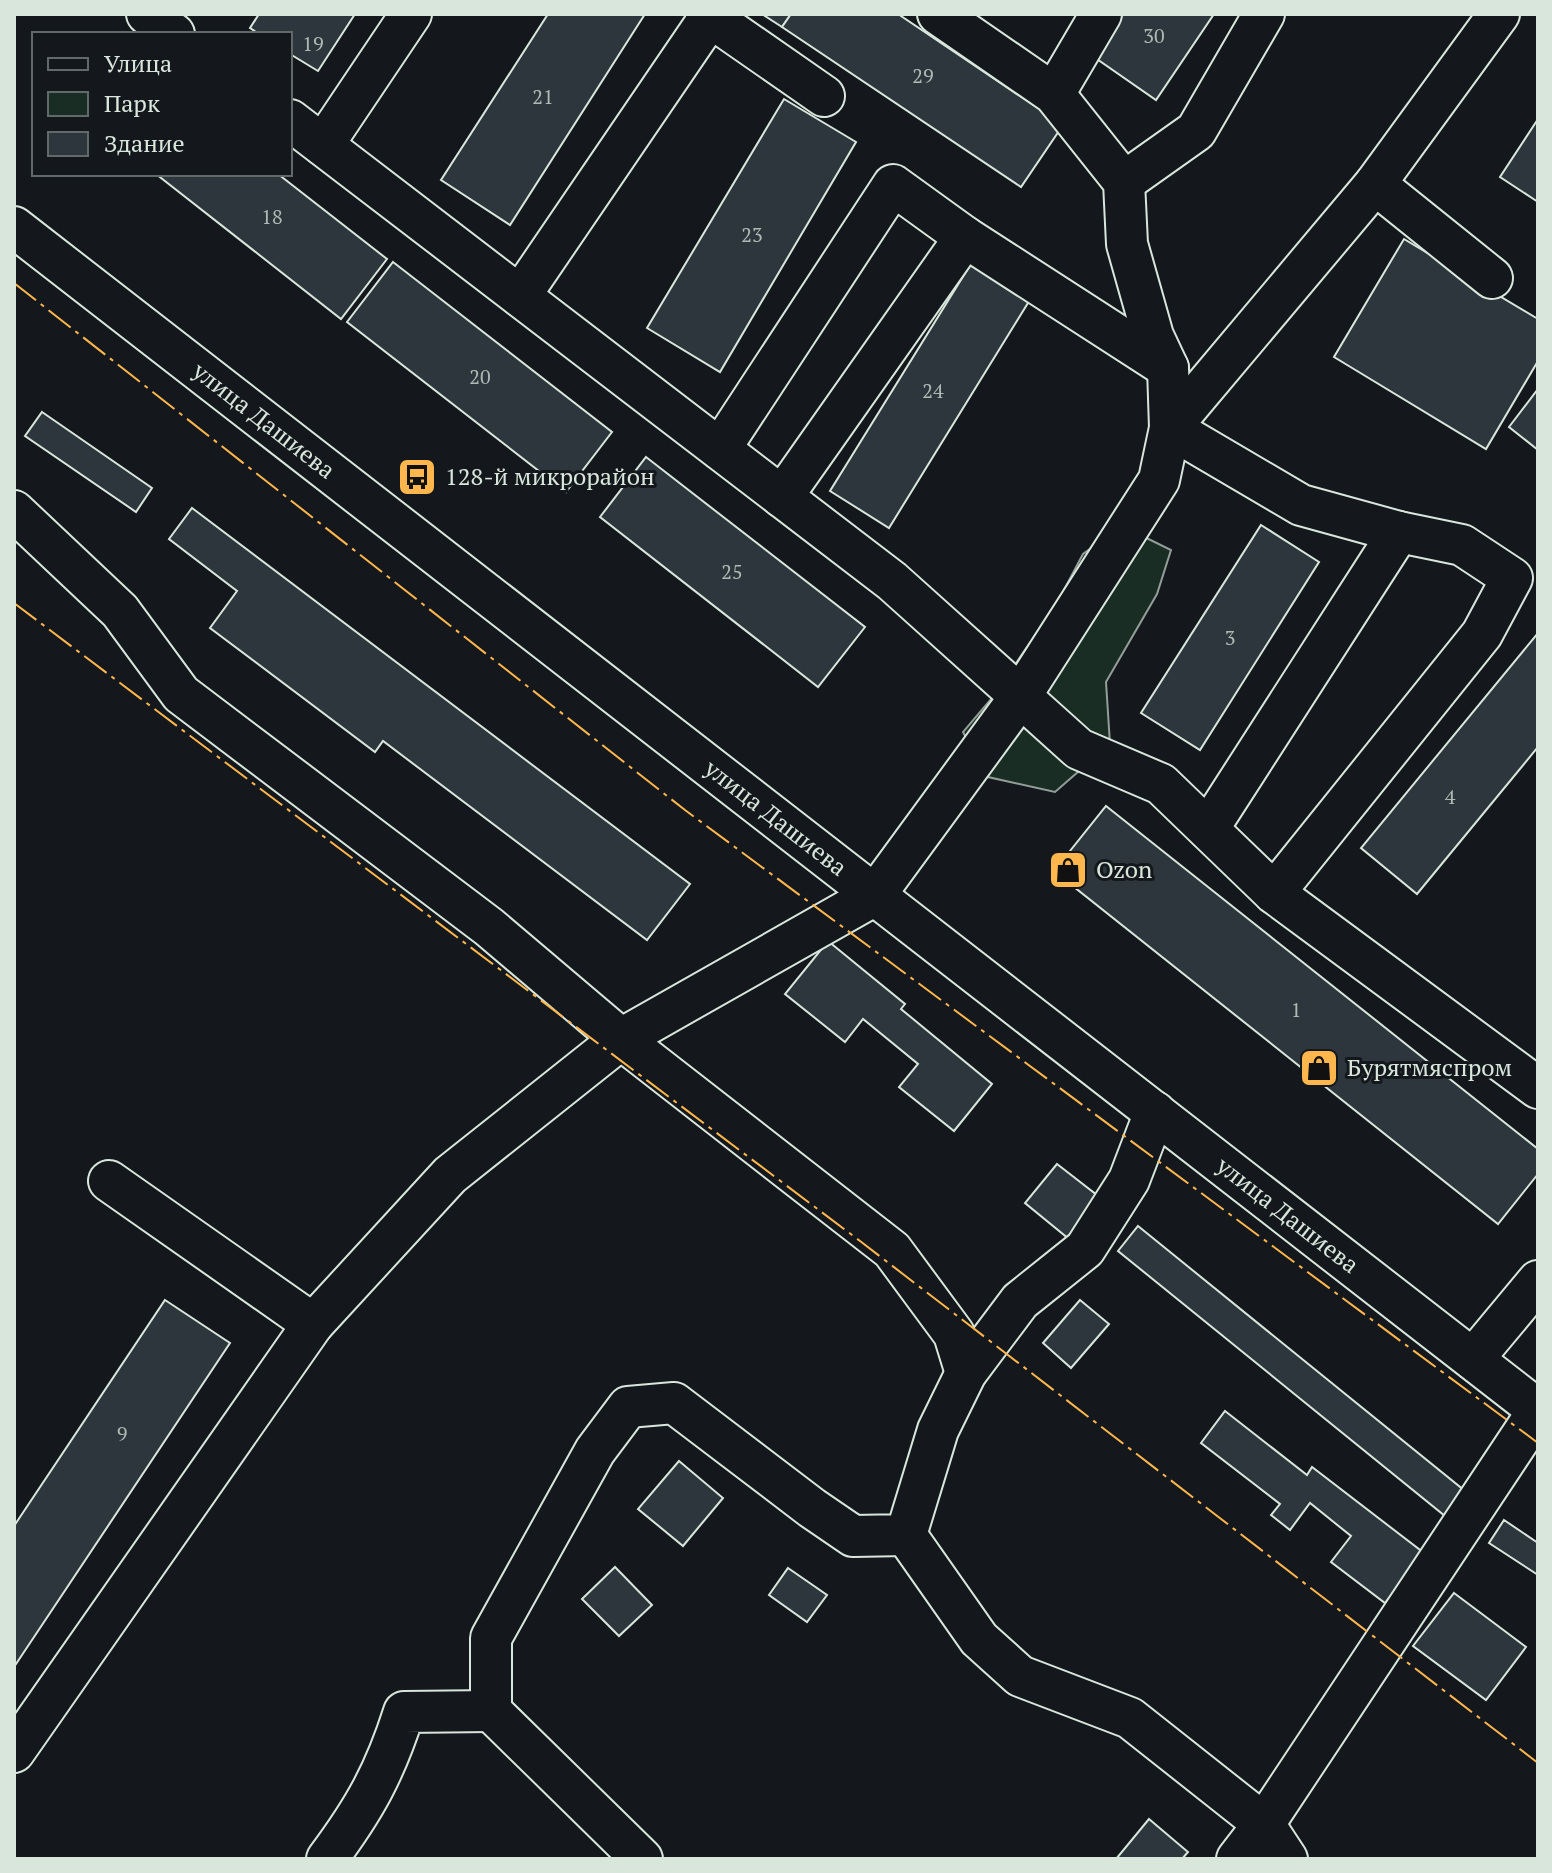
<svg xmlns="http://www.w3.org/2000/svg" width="1552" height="1873" font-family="'PT Serif',serif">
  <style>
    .green { fill: #1a2d24; stroke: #939e99; stroke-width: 2 }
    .building { fill: #2c363c; stroke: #d8e6dc; stroke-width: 2 }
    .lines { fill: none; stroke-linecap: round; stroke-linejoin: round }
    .minor-casing { stroke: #d8e6dc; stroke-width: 44 }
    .minor { stroke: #14181c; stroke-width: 40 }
    .power { stroke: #ffb74d; stroke-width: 2; stroke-dasharray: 28 6 4 6; stroke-linecap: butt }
    .labels { text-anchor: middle; stroke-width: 6; stroke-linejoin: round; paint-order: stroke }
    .number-label { font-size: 20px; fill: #adbab4 }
    .street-label { font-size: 24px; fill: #d8e6dc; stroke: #14181c }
    .poi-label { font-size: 24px; fill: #d8e6dc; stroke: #14181c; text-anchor: start }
  </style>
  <rect width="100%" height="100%" fill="#14181c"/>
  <polygon class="green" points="1122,526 1171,550 1157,594 1106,682 1110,744 1055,792 988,777 963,732 992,698 1056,605 1083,554"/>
  <g class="building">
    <polygon points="259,14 355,14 318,71 290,54 290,34 259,34 250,28"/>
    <polygon points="548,14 645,14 510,225 441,180"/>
    <polygon points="762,14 791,14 782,27"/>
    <polygon points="791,14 898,14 1063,125 1021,187 782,27"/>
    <polygon points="1123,14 1214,14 1156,100 1094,57"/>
    <polygon points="784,99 856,142 720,372 647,328"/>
    <polygon points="1538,119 1538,202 1500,177"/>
    <polygon points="156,174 278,174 387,259 341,319"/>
    <polygon points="1404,239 1538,319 1538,361 1486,449 1334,357"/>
    <polygon points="977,254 1036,290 889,528 830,491"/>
    <polygon points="393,262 612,432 566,492 347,322"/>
    <polygon points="1538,389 1538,450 1509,427"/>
    <polygon points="42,412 152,488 136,512 25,436"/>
    <polygon points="646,457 865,627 818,687 600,517"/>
    <polygon points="192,508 690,884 647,940 383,741 375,752 210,628 237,591 169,539"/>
    <polygon points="1261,525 1319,562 1200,750 1141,713"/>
    <polygon points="1538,633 1538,747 1417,894 1361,848"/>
    <polygon points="1106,806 1538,1149 1538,1174 1498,1224 1054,871"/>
    <polygon points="828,941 905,1004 901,1009 992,1084 954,1131 899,1087 918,1064 863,1019 845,1042 785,994"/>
    <polygon points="1057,1164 1102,1199 1069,1239 1025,1203"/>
    <polygon points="1138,1226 1465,1491 1445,1516 1118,1251"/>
    <polygon points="165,1300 230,1343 14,1667 14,1526"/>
    <polygon points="1080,1300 1109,1324 1071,1368 1043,1343"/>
    <polygon points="1225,1411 1307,1475 1312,1467 1424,1553 1385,1603 1331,1562 1351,1536 1310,1503 1290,1530 1271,1515 1280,1504 1201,1443"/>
    <polygon points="679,1461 723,1498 683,1546 638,1509"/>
    <polygon points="1504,1520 1538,1543 1538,1575 1489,1543"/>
    <polygon points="615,1567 652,1605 619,1636 582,1599"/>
    <polygon points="788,1568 827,1595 807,1622 769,1595"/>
    <polygon points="1454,1593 1526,1647 1486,1700 1413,1646"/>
    <polygon points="1149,1819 1188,1852 1182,1859 1116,1859"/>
  </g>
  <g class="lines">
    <defs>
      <g id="minor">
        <polyline points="147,14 174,34"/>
        <polyline points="706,14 824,96"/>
        <polyline points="1054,94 1101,14"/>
        <polyline points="290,120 892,581 1079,749 1161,784 1274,893 1538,1088"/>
        <polyline points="323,145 411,14"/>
        <polyline points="1124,182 1196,131 1264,14"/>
        <polyline points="1375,184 1492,278"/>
        <path id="s1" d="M14 227 1538 1410"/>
        <polyline points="965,237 1168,368"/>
        <polyline points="520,296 710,17"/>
        <polyline points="720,449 893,185 965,237 782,497"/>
        <polyline points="14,511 120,611 181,694 489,927 621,1039 892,1250 954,1334 966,1373"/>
        <polyline points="1208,829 1399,532"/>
        <polyline points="1274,893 1482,634 1512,578 1462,545 1399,532 1301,505 1170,428 1375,184 1499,14"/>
        <polyline points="109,1181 313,1324"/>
        <polyline points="1473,1359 1538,1281"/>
        <polyline points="906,1535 979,1639 1020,1676 1130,1718 1264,1824 1287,1859"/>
        <polyline points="491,1711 642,1859"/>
        <polyline points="14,1752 313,1324 450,1175 621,1039 875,895 1020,697 1159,480 1170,428 1168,368 1153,336 1127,244 1124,182 1054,94 938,14"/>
        <path d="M327 1859C365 1808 385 1772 404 1712L491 1711V1638L595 1451 628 1407 674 1403 812 1508 853 1536 906 1535 938 1430 966 1373 1020 1301 1085 1249 1129 1180 1155 1112"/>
        <polyline points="1237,1859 1264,1824 1538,1411"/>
      </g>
    </defs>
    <use href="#minor" class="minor-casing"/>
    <use href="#minor" class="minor"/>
    <g class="power">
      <polyline points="14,283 685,810 1538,1443"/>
      <polyline points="14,603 860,1241 1538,1763"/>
    </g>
  </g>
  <defs>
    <symbol id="bus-square" viewBox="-11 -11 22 22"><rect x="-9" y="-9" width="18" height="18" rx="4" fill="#ffb74d" stroke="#14181c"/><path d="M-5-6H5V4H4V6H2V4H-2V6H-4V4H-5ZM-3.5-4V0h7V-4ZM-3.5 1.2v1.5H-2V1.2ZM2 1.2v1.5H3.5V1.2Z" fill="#111"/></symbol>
    <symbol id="shop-square" viewBox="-11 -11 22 22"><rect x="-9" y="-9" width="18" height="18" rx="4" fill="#ffb74d" stroke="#14181c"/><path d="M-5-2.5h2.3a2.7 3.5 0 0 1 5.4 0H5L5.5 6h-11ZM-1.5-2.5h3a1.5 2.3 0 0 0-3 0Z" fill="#111"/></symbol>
  </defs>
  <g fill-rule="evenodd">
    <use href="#bus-square" x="395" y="455" width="44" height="44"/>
    <use href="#shop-square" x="1046" y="848" width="44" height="44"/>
    <use href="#shop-square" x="1297" y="1046" width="44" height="44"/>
  </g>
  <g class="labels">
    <g class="number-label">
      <text x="1154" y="43">30</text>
      <text x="313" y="51">19</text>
      <text x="923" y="83">29</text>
      <text x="543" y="104">21</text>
      <text x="272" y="224">18</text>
      <text x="752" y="242">23</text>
      <text x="480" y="384">20</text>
      <text x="933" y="398">24</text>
      <text x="732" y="579">25</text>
      <text x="1230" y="645">3</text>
      <text x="1450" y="804">4</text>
      <text x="1296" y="1017">1</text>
      <text x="122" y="1441">9</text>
    </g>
    <g class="street-label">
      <text dy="8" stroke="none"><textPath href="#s1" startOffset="316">улица Дашиева</textPath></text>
      <text dy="8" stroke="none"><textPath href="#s1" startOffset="964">улица Дашиева</textPath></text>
      <text dy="8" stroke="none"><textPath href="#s1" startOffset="1612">улица Дашиева</textPath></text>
    </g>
    <g class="poi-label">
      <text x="445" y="485">128-й микрорайон</text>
      <text x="1096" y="878">Ozon</text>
      <text x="1347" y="1076">Бурятмяспром</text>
    </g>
  </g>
  <rect width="1552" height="1873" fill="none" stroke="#d8e6dc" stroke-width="32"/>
  <rect x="32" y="32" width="260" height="144" fill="#14181c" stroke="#626a69" stroke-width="2"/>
  <rect x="48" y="58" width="40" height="12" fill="#14181c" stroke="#626a69" stroke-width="2"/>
  <text x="104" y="72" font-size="24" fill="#d8e6dc">Улица</text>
  <rect x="48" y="92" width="40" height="24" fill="#1a2d24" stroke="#626a69" stroke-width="2"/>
  <text x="104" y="112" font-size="24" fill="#d8e6dc">Парк</text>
  <rect x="48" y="132" width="40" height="24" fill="#2c363c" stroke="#626a69" stroke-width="2"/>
  <text x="104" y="152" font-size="24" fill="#d8e6dc">Здание</text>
</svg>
